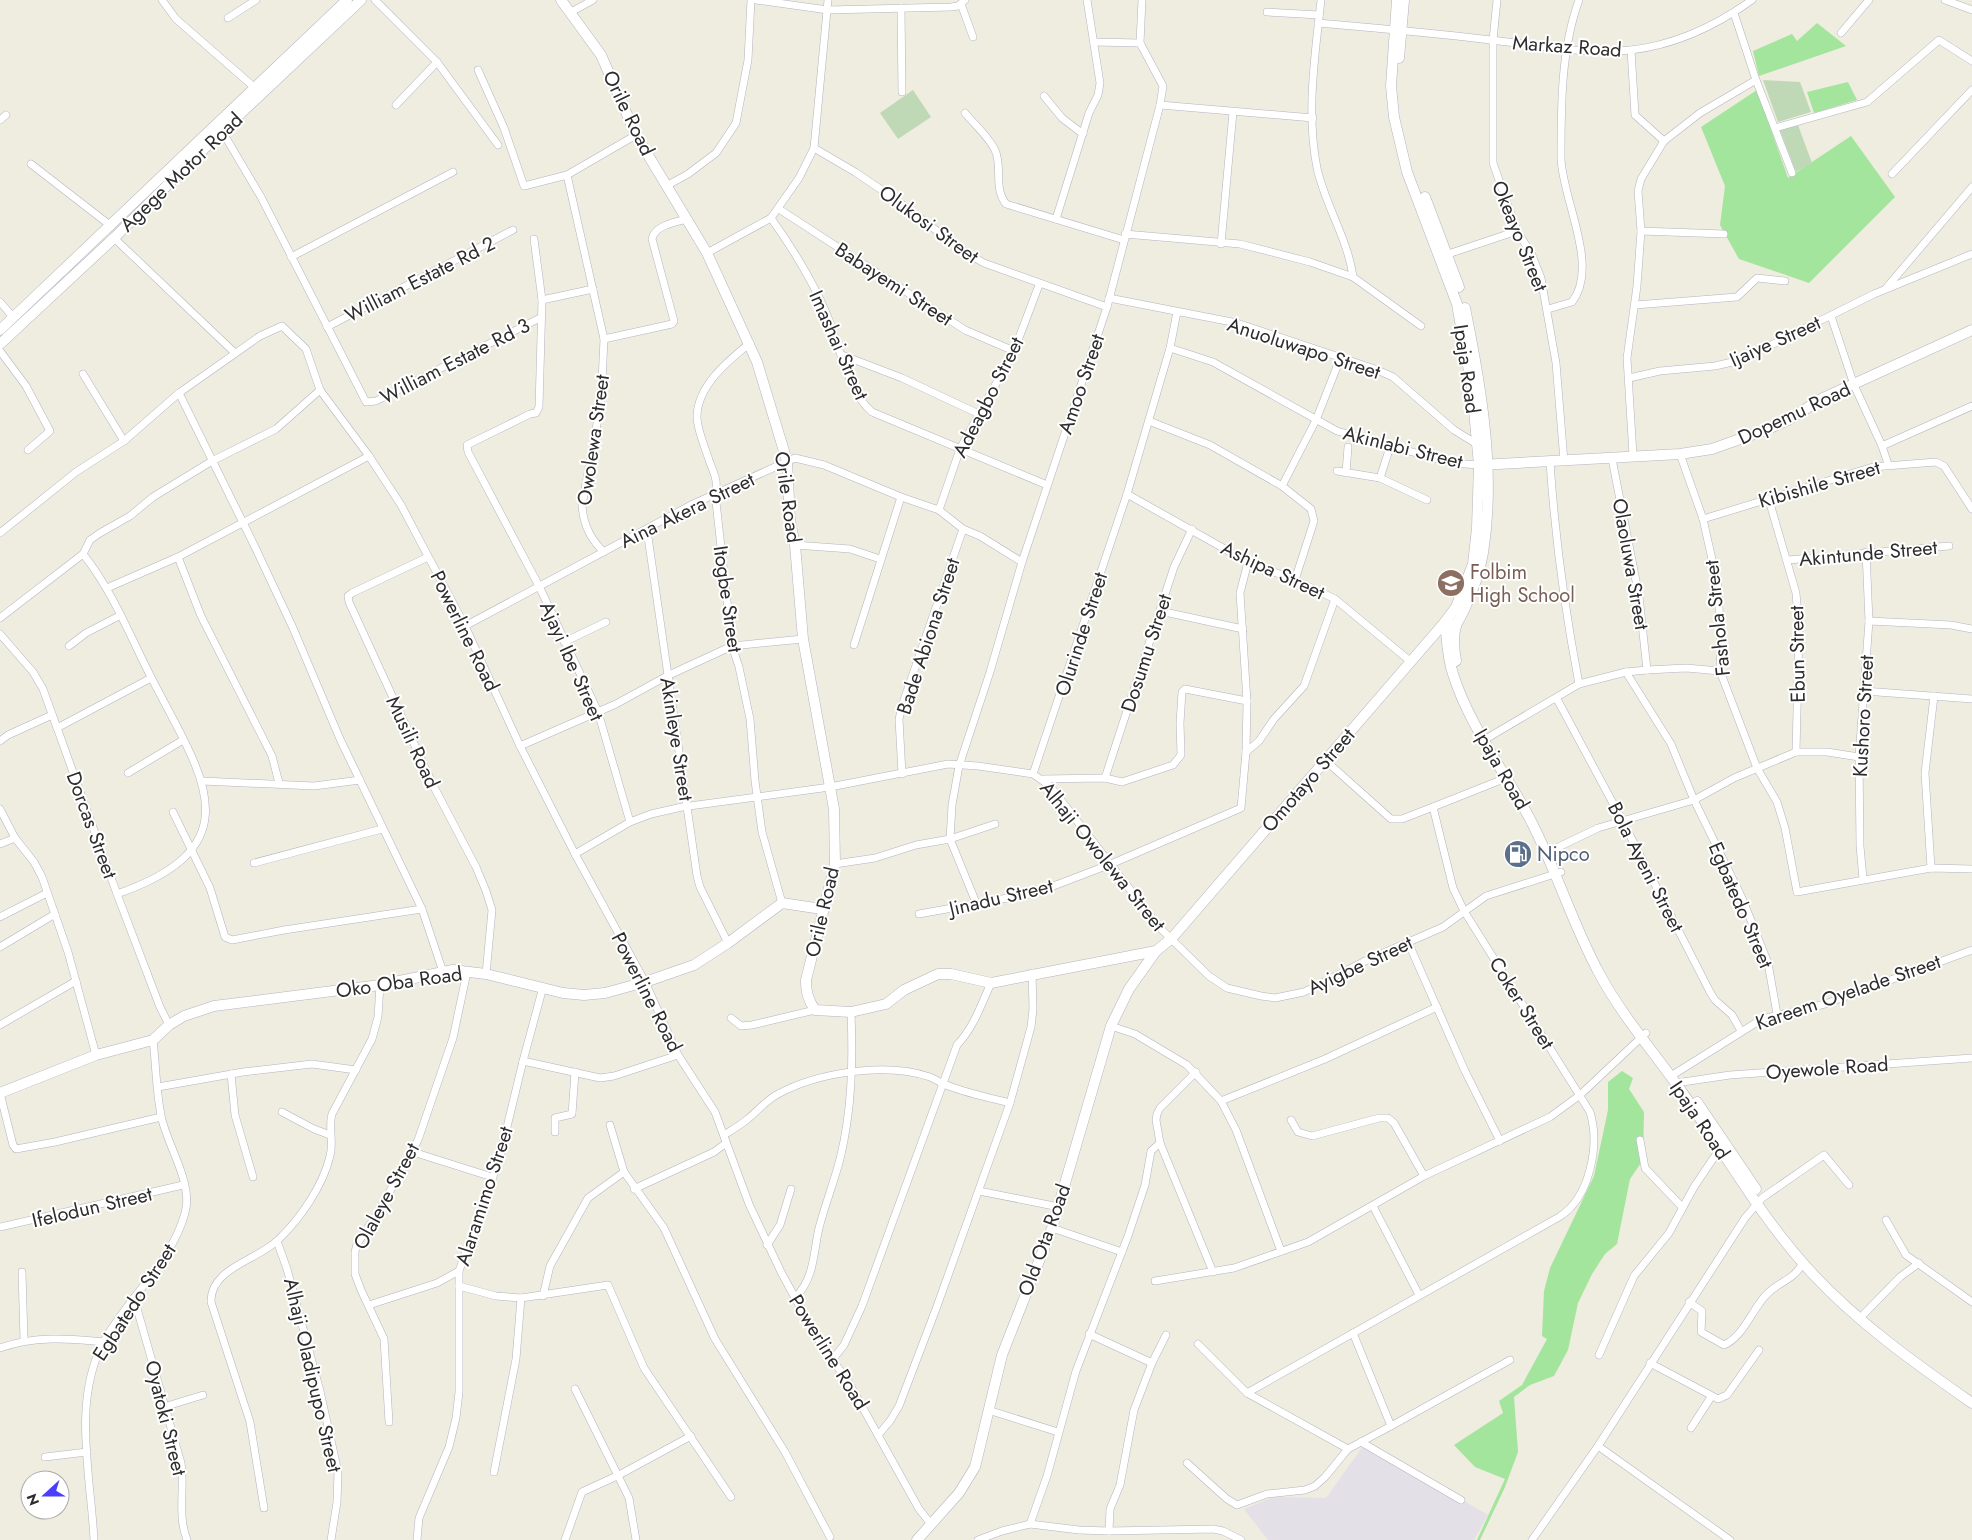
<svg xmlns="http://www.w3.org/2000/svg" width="1972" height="1540" font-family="Jost,sans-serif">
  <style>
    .industrial { fill: #e4e0e7 }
    .green { fill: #a3e59c }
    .cemetery { fill: #bfd9b7 }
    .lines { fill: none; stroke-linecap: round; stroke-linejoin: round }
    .street-casing { stroke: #b4b3c0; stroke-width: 8 }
    .secondary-casing { stroke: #b4b3c0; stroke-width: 11 }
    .street { stroke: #fff; stroke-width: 7 }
    .secondary { stroke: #fff; stroke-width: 10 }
    .labels { text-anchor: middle; stroke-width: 4; stroke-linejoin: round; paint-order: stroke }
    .street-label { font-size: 20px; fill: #2d2d2d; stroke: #fff }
    .education-label { font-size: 20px; fill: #785e54; stroke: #fff; text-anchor: start }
    .service-label { font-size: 20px; fill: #4e5e75; stroke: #fff; text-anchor: start }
  </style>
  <rect width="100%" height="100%" fill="#efece0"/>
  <polygon class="industrial" points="1366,1442 1488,1515 1474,1540 1268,1540 1244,1509 1274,1497 1326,1498"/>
  <g class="green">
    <polygon points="1817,23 1846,46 1759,76 1753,51 1792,34 1797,41"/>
    <polygon points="1848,82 1857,100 1814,113 1807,92"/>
    <polygon points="1757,90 1788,178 1851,136 1895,197 1809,283 1739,259 1720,225 1725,186 1701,127"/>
    <polygon points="1622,1071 1633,1078 1629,1089 1644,1112 1643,1160 1630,1179 1617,1244 1605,1254 1592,1274 1578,1303 1568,1350 1554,1376 1530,1385 1514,1397 1518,1452 1505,1487 1480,1540 1477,1540 1505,1479 1475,1467 1454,1445 1503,1413 1499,1401 1522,1385 1547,1339 1542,1336 1544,1291 1550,1268 1594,1176 1608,1110 1608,1082"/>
  </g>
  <g class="cemetery">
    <polygon points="1763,80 1800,82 1811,112 1778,122"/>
    <polygon points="913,90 931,117 898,139 880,113"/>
    <polygon points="1798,125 1812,163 1796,172 1780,130"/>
  </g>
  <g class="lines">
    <defs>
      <g id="street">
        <polyline points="162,0 176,19 254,87"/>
        <polyline points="375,0 437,62 498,145"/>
        <polyline points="756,0 828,10 951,7 958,6 965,0"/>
        <path d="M1321 0C1315 55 1306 113 1317 168 1325 205 1348 239 1353 277"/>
        <polyline points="1497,0 1493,40 1493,163 1517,231 1531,253 1541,278 1556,363 1564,461"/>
        <polyline points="1945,0 1972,10"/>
        <polyline points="961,4 973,37"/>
        <polyline points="901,8 902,92"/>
        <polyline points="571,12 593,0"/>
        <polyline points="1267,12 1319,15"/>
        <polyline points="1734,13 1756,80 1792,173"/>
        <polyline points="228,18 256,0"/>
        <path d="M1318 23C1376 28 1434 33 1491 40 1537 45 1585 55 1631 50 1675 45 1717 25 1752 0"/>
        <polyline points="1841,33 1869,0"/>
        <polyline points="1094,42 1140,43"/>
        <polyline points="1631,50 1635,115 1664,141"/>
        <polyline points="478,70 504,128 524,186 567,175 636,135"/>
        <polyline points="1044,96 1062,118 1083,134"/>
        <polyline points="396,105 437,62"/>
        <polyline points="1160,105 1313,118"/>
        <path d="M965 113C974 124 989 137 995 150 1003 168 993 187 1006 204L1124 240"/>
        <polyline points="0,120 6,115"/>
        <polyline points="1775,128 1867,102 1939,40 1972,61"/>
        <polyline points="222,131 261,197 366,402 376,401 540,318"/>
        <polyline points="814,148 855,172 895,199 966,253 984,263 1107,307"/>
        <polyline points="31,164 111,226"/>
        <polyline points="1892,174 1972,90"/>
        <path d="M567 175 604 339 601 402 582 505C583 523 591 540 604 552"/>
        <polyline points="668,185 688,174 716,153 736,123 748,60 751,0"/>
        <polyline points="779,209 965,330 1014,351"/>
        <path d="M771 218C793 249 812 279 827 315 839 344 848 392 872 412L1047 485"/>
        <polyline points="1056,219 1089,113 1098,95 1100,83 1087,0"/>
        <polyline points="1641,231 1724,234"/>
        <polyline points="1125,234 1240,244 1310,262 1353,277 1421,326"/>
        <polyline points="114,238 235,353"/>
        <polyline points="534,239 542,300 539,407 536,413 530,414 467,445 468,452 539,586 598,712 630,822"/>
        <polyline points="1221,244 1233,112"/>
        <polyline points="707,253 771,218 799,178 814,148 828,0"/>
        <polyline points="1448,254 1517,231"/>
        <polyline points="291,257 453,172"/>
        <polyline points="1887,287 1972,187"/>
        <polyline points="1109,298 1237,323 1375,369 1393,377 1454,430 1480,446"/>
        <polyline points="542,300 593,289"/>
        <polyline points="0,302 13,317"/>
        <polyline points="1635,305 1737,297 1757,278 1785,281"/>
        <path d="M1548 309 1572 302C1600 266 1562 199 1561 158 1561 106 1561 49 1579 0"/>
        <polyline points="1831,316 1854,385 1882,446 1888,464"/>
        <polyline points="327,327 513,230"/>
        <path d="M604 339 672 324 674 321 652 239C654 226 675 222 687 219"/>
        <path d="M750 343C728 361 698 385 697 416 697 430 705 447 709 460 713 472 719 481 715 493L732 646 739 667 750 719 755 781 762 832 782 903"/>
        <polyline points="1170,348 1213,362 1337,431 1452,463 1479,465"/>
        <polyline points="0,351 26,386 50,431 28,450"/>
        <polyline points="842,355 902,378 979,414"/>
        <polyline points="83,374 124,441"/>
        <polyline points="1629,378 1660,371 1715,366 1741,360 1874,294 1972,254"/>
        <polyline points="179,393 255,547 293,628 340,739 422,909 443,972"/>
        <polyline points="1149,421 1210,445 1282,486 1311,509 1314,521 1295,580"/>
        <polyline points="1882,446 1972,406"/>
        <polyline points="1680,454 1703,519 1718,586 1721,645 1720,671 1757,768 1777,802 1785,828 1797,892 1931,868 1972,869"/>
        <polyline points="1633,455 1627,358 1637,286 1641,231 1638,191 1641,179 1664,141 1700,113 1756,80"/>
        <polyline points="1612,459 1639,596 1647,670"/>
        <path d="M1550 462C1555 537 1565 611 1579 684"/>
        <polyline points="1337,471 1380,478 1427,500"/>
        <polyline points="1346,473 1348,447"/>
        <polyline points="1380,478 1390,447"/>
        <polyline points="1282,486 1316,420 1340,359"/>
        <polyline points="1127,494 1248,562 1295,580 1335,599 1410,661"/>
        <polyline points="1769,500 1796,593 1799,629 1796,752"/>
        <polyline points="939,510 960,449 1014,351 1039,285"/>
        <polyline points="1703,519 1873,467 1936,462 1944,466 1972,509"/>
        <polyline points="647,530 697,876 700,887 728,943"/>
        <polyline points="0,533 76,472 124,441 179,393 260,336 282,326 306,349 320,390 369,456 401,505 465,626 520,746 575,854 645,982 678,1055 715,1112 749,1204 781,1272 817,1338 849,1383 919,1509 931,1524"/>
        <polyline points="795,545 850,549 880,559"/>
        <path d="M83 554C112 590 130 636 151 677 200 773 258 845 117 894"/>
        <polyline points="178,557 201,616 272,756 279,783"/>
        <polyline points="428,557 352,593 348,596 349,602 434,787 476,867 486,891 492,910 486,974"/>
        <polyline points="1788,560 1949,546"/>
        <polyline points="107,588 178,557 369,456"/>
        <polyline points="1160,611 1243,629"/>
        <polyline points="0,618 83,554 90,540 100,533 130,516 153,497 212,461 276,429 320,390"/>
        <polyline points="1869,621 1951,625 1972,629"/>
        <polyline points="465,626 691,505 795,458 824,465 901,497 939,510 963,529 980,536 1022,562"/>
        <polyline points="0,634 33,672 43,689 117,894 160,1007 169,1025"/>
        <polyline points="564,642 606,622"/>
        <polyline points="854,645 901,497"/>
        <polyline points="69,646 86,633 119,616"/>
        <polyline points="1626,672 1671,744 1694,800 1742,898 1768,963 1777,1014"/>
        <polyline points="1864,691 1972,699"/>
        <polyline points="1557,699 1622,820 1710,992 1715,1000 1732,1015 1741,1031"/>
        <polyline points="57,728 151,678"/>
        <polyline points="1484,740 1579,684 1626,672 1647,670 1686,668 1720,671"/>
        <polyline points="0,741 8,735 52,715"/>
        <polyline points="520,746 616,704 667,676 732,646 803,639"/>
        <polyline points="1246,752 1259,741 1274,719 1304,686 1335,599"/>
        <polyline points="1326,761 1391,819 1402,819 1433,807"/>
        <polyline points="128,773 183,740"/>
        <polyline points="902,774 899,719 903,703 963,529"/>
        <polyline points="1033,774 1127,494 1170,348 1177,312"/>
        <polyline points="1105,778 1174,567 1192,529"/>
        <polyline points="1043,779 1105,778 1122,782 1173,765 1181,755 1180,723 1182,692 1185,689 1247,701"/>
        <polyline points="202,781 314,786 360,780"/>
        <polyline points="0,809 15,838 34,862 42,877 68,952 96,1055"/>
        <polyline points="173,812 210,888 225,937 232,940 284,930 422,909"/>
        <polyline points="0,844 15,838"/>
        <polyline points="1546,853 1598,828 1694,800 1734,778 1796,752 1827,752 1859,757"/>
        <polyline points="575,854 630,822 651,814 682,807 830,787 948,764 978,766 1033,774 1050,786 1159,927 1209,976 1227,988 1261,996 1275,998 1304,992 1363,962 1443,927 1486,896 1561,872"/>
        <polyline points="254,863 382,829"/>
        <polyline points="835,864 875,858 916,845 950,839 995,824"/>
        <polyline points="1931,868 1925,773 1934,696"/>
        <polyline points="1863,879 1860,846 1859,757 1869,621 1866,552"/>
        <polyline points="977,905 950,839 952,805 959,766 990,672 1022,562 1107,307 1160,105 1163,86 1140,43 1142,0"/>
        <polyline points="919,914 1035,893 1111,864 1241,808 1246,752 1247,701 1240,593 1248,562"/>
        <polyline points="0,917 47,893"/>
        <polyline points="1408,942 1465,1071 1500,1141"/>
        <polyline points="0,947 55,914"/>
        <polyline points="731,1018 741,1026 752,1025 815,1010"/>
        <polyline points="0,1025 76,981"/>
        <polyline points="1111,1026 1135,1034 1187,1065 1221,1101 1236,1130 1281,1251"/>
        <polyline points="523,1061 600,1078 614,1076 678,1055"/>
        <polyline points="1196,1072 1160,1108 1157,1114 1156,1120 1160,1143 1213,1272"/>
        <polyline points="231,1074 235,1115 253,1177"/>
        <polyline points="1671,1076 1762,1019 1825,1004 1972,950"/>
        <polyline points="1676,1083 1730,1075 1972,1058"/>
        <polyline points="158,1087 243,1072 312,1064 356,1070"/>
        <polyline points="0,1093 13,1145 16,1149 55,1142 161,1117"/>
        <polyline points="1221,1101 1325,1059 1437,1007"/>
        <polyline points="282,1112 314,1129 330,1135"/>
        <polyline points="1291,1120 1298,1132 1312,1136 1379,1118 1388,1118 1394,1123 1424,1176"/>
        <polyline points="610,1125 624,1172 664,1228 715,1339 785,1452 830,1537"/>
        <polyline points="555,1132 555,1118 572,1114 575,1072"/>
        <path d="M724 1135C732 1130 742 1124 749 1118 759 1109 767 1100 778 1094 819 1072 886 1062 930 1077 935 1079 939 1082 944 1084 964 1093 988 1097 1010 1103"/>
        <polyline points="1640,1140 1645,1168 1682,1207"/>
        <polyline points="413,1152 492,1177"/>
        <polyline points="634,1189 714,1152 726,1143"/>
        <polyline points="979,1191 1059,1207"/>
        <polyline points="1373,1206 1419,1295"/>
        <polyline points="1886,1220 1906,1255 1972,1302"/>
        <polyline points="0,1227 183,1185"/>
        <polyline points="1052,1228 1122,1252"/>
        <polyline points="277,1241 287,1269 320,1391 338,1472 337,1502 331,1540"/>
        <polyline points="767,1245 780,1225 791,1189"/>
        <polyline points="22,1272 24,1340"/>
        <polyline points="1155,1281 1234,1268 1308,1242 1424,1176 1550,1117 1580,1095 1646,1033"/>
        <polyline points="459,1286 496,1296 521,1298 608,1285 644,1368 731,1497"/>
        <polyline points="543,1296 550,1266 588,1198 624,1172"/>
        <path d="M134 1298 181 1463C185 1489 177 1514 187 1540"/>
        <path d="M795 1298C815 1277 813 1254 819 1228 825 1205 834 1182 840 1159 852 1110 853 1062 851 1012"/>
        <path d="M1689 1302 1702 1311 1701 1332 1724 1345C1743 1337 1752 1310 1766 1295 1779 1281 1793 1281 1803 1263"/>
        <polyline points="369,1305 437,1283 459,1271"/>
        <polyline points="1864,1314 1900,1277 1919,1263"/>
        <polyline points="1089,1334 1152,1363"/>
        <polyline points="1166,1335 1152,1363 1134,1410 1120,1485 1110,1509 1109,1531 1213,1529 1223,1531 1241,1540"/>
        <polyline points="1198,1344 1247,1393 1348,1449 1391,1426 1353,1333"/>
        <path d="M0 1348C34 1336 68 1338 104 1342"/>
        <polyline points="1599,1355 1634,1276 1669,1233 1694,1187 1719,1150"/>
        <path d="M833 1359 844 1345 862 1306 957 1045C974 1027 981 1005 991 983"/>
        <polyline points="1650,1363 1718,1399 1727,1395 1759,1350"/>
        <polyline points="575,1389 629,1498 636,1540"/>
        <path d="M1247 1393 1559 1217C1590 1198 1600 1145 1590 1112L1464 911 1453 888 1433 807 1506 778"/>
        <polyline points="167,1406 203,1395"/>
        <polyline points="988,1410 1058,1432"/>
        <polyline points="389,1422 384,1339 361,1290 355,1274 355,1252 357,1244 379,1211 418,1140 453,1038 467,972"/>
        <polyline points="1391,1426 1510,1360"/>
        <polyline points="1691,1428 1711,1397"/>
        <polyline points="879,1434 890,1421 899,1406 936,1309 1010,1103 1031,1027 1033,1009 1032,973"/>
        <polyline points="1361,1442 1461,1500"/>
        <polyline points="1598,1446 1730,1540"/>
        <polyline points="45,1457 87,1452"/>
        <polyline points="1187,1463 1227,1499 1237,1505 1267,1494 1305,1490 1315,1486 1325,1477 1348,1449"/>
        <polyline points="494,1472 516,1359 521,1298"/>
        <path d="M264 1508 250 1422 211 1302C210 1268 258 1260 278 1240 300 1219 323 1186 330 1156 334 1141 328 1128 332 1114L372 1039 378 1017 380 985"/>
        <polyline points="1109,1531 1079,1530 1030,1524 1047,1476 1076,1371 1128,1236 1145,1185 1151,1151 1160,1143"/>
        <path d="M94 1540C91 1477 72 1402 103 1343 127 1298 171 1264 185 1213 194 1183 166 1144 161 1115 156 1090 156 1065 153 1040"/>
        <polyline points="417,1540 419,1518 449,1447 456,1418 459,1392 459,1271 499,1160 523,1061 543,987"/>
        <polyline points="565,1540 582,1492 619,1475 691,1436"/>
        <polyline points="978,1540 1002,1531 1030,1524"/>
        <polyline points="1532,1540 1598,1446 1745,1218 1762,1198 1824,1155 1849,1185"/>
      </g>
      <g id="secondary">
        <path d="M561 0 601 55 636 135 707 253 757 362 787 461 790 521 795 545 803 639 834 809 835 864 806 980C806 992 808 1000 815 1010L851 1012 886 1004 904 990 938 974H951L991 983 1156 951"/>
        <path d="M1397 0 1391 86 1394 117 1407 172 1457 304 1472 388 1479 465 1477 528 1473 564 1456 607 1445 622C1447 639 1447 657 1453 674 1470 728 1507 774 1532 823 1557 872 1573 925 1599 973 1622 1016 1654 1052 1682 1092 1724 1152 1761 1218 1811 1272 1858 1323 1916 1364 1972 1403"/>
        <polyline points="1399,58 1404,0"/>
        <polyline points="1425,197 1459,287"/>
        <polyline points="0,330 347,0"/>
        <polyline points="0,344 114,238 222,131 361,0"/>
        <polyline points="1480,465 1680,454 1712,449 1768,429 1788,420 1823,398 1972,330"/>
        <path d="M1456 661C1454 650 1453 634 1457 623 1459 619 1462 615 1464 610 1472 593 1480 571 1483 553 1496 472 1481 386 1465 308"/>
        <polyline points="0,1093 96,1055 153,1040 169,1025 184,1016 214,1006 380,985 453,970 486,974 563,993 584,995 605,993 645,982 694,965 728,943 782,903 822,909"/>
        <polyline points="1697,1102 1756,1189"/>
        <polyline points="917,1540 959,1493 975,1467 1002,1355 1052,1228 1111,1026 1129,989 1156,951 1172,938 1445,622 1449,623"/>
      </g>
    </defs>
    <use href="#street" class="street-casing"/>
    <use href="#secondary" class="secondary-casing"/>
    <use href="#street" class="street"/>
    <use href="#secondary" class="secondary"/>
  </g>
  <defs>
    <symbol id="school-disc" viewBox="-11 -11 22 22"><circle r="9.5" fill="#8d6e63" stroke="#fff"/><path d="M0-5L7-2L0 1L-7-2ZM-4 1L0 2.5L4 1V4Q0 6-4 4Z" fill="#fff"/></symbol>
    <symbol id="fuel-disc" viewBox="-11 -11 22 22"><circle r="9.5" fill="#5c6f8a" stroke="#fff"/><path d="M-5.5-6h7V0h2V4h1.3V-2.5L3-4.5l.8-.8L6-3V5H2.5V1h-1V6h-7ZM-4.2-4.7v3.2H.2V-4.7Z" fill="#fff"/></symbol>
  </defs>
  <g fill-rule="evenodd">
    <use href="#school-disc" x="1435" y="567" width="32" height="32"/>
    <use href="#fuel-disc" x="1502" y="838" width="32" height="32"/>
  </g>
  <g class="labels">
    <g class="street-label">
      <text transform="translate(1567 46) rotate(4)" y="7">Markaz Road</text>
      <text transform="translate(629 113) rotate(64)" y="7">Orile Road</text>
      <text transform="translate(181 172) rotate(-44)" y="7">Agege Motor Road</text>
      <text transform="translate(929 224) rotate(36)" y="7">Olukosi Street</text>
      <text transform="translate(1520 236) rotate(68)" y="7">Okeayo Street</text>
      <text transform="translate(420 279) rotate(-27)" y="7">William Estate Rd 2</text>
      <text transform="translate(894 284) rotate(33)" y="7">Babayemi Street</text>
      <text transform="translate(1775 341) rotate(-24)" y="7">Ijaiye Street</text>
      <text transform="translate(839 345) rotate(66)" y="7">Imashai Street</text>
      <text transform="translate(1304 348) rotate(18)" y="7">Anuoluwapo Street</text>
      <text transform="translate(455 361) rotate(-27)" y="7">William Estate Rd 3</text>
      <text transform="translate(1467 369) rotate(82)" y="7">Ipaja Road</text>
      <text transform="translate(1081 384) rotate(-71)" y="7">Amoo Street</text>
      <text transform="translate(988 397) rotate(-63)" y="7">Adeagbo Street</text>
      <text transform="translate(1794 413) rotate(-25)" y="7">Dopemu Road</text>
      <text transform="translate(593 440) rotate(-82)" y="7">Owolewa Street</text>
      <text transform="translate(1403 447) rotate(14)" y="7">Akinlabi Street</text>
      <text transform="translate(1819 484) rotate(-16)" y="7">Kibishile Street</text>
      <text transform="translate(788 497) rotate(82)" y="7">Orile Road</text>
      <text transform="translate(687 510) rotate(-26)" y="7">Aina Akera Street</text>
      <text transform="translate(1868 553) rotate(-5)" y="7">Akintunde Street</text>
      <text transform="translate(1631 564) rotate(80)" y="7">Olaoluwa Street</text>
      <text transform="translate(1273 570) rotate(25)" y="7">Ashipa Street</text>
      <text transform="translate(728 599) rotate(82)" y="7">Itogbe Street</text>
      <text transform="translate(1717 618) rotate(-96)" y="7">Fashola Street</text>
      <text transform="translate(465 631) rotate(64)" y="7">Powerline Road</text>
      <text transform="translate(1081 634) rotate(-72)" y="7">Olurinde Street</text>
      <text transform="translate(928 636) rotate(-72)" y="7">Bade Abiona Street</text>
      <text transform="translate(1146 653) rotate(-72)" y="7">Dosumu Street</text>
      <text transform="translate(1797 654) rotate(-91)" y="7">Ebun Street</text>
      <text transform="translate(572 661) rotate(66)" y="7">Ajayi Ibe Street</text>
      <text transform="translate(1863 716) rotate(-87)" y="7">Kushoro Street</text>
      <text transform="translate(677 739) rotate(81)" y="7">Akinleye Street</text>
      <text transform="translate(413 742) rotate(65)" y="7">Musili Road</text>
      <text transform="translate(1502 769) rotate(60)" y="7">Ipaja Road</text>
      <text transform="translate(1308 780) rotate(-49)" y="7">Omotayo Street</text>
      <text transform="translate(92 825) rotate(70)" y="7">Dorcas Street</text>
      <text transform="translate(1103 856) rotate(51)" y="7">Alhaji Owolewa Street</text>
      <text transform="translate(1646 867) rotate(63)" y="7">Bola Ayeni Street</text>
      <text transform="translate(1001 897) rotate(-13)" y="7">Jinadu Street</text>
      <text transform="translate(1741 905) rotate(67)" y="7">Egbatedo Street</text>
      <text transform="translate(822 912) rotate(-77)" y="7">Orile Road</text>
      <text transform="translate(1360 965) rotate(-25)" y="7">Ayigbe Street</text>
      <text transform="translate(399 982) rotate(-8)" y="7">Oko Oba Road</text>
      <text transform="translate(647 992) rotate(63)" y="7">Powerline Road</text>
      <text transform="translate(1848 992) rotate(-19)" y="7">Kareem Oyelade Street</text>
      <text transform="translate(1522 1003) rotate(58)" y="7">Coker Street</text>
      <text transform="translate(1827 1068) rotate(-4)" y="7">Oyewole Road</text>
      <text transform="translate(1700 1120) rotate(56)" y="7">Ipaja Road</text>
      <text transform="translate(386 1196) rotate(-62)" y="7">Olaleye Street</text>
      <text transform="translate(484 1196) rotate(-72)" y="7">Alaramimo Street</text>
      <text transform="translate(92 1207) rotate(-13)" y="7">Ifelodun Street</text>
      <text transform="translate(1044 1240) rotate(-70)" y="7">Old Ota Road</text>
      <text transform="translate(134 1302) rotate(-57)" y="7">Egbatedo Street</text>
      <text transform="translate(829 1352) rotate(58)" y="7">Powerline Road</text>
      <text transform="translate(313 1375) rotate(77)" y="7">Alhaji Oladipupo Street</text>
      <text transform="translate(166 1418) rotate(76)" y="7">Oyatoki Street</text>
    </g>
    <g class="education-label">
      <text x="1470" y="579">Folbim<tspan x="1470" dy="23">High School</tspan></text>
    </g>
    <g class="service-label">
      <text x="1537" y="861">Nipco</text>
    </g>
  </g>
  <g transform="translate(45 1495) rotate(249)"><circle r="24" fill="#ffffff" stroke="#ababab"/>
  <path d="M0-4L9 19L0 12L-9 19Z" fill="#4b3ffd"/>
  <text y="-8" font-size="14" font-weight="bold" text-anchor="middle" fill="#2d2d2d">N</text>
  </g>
</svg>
